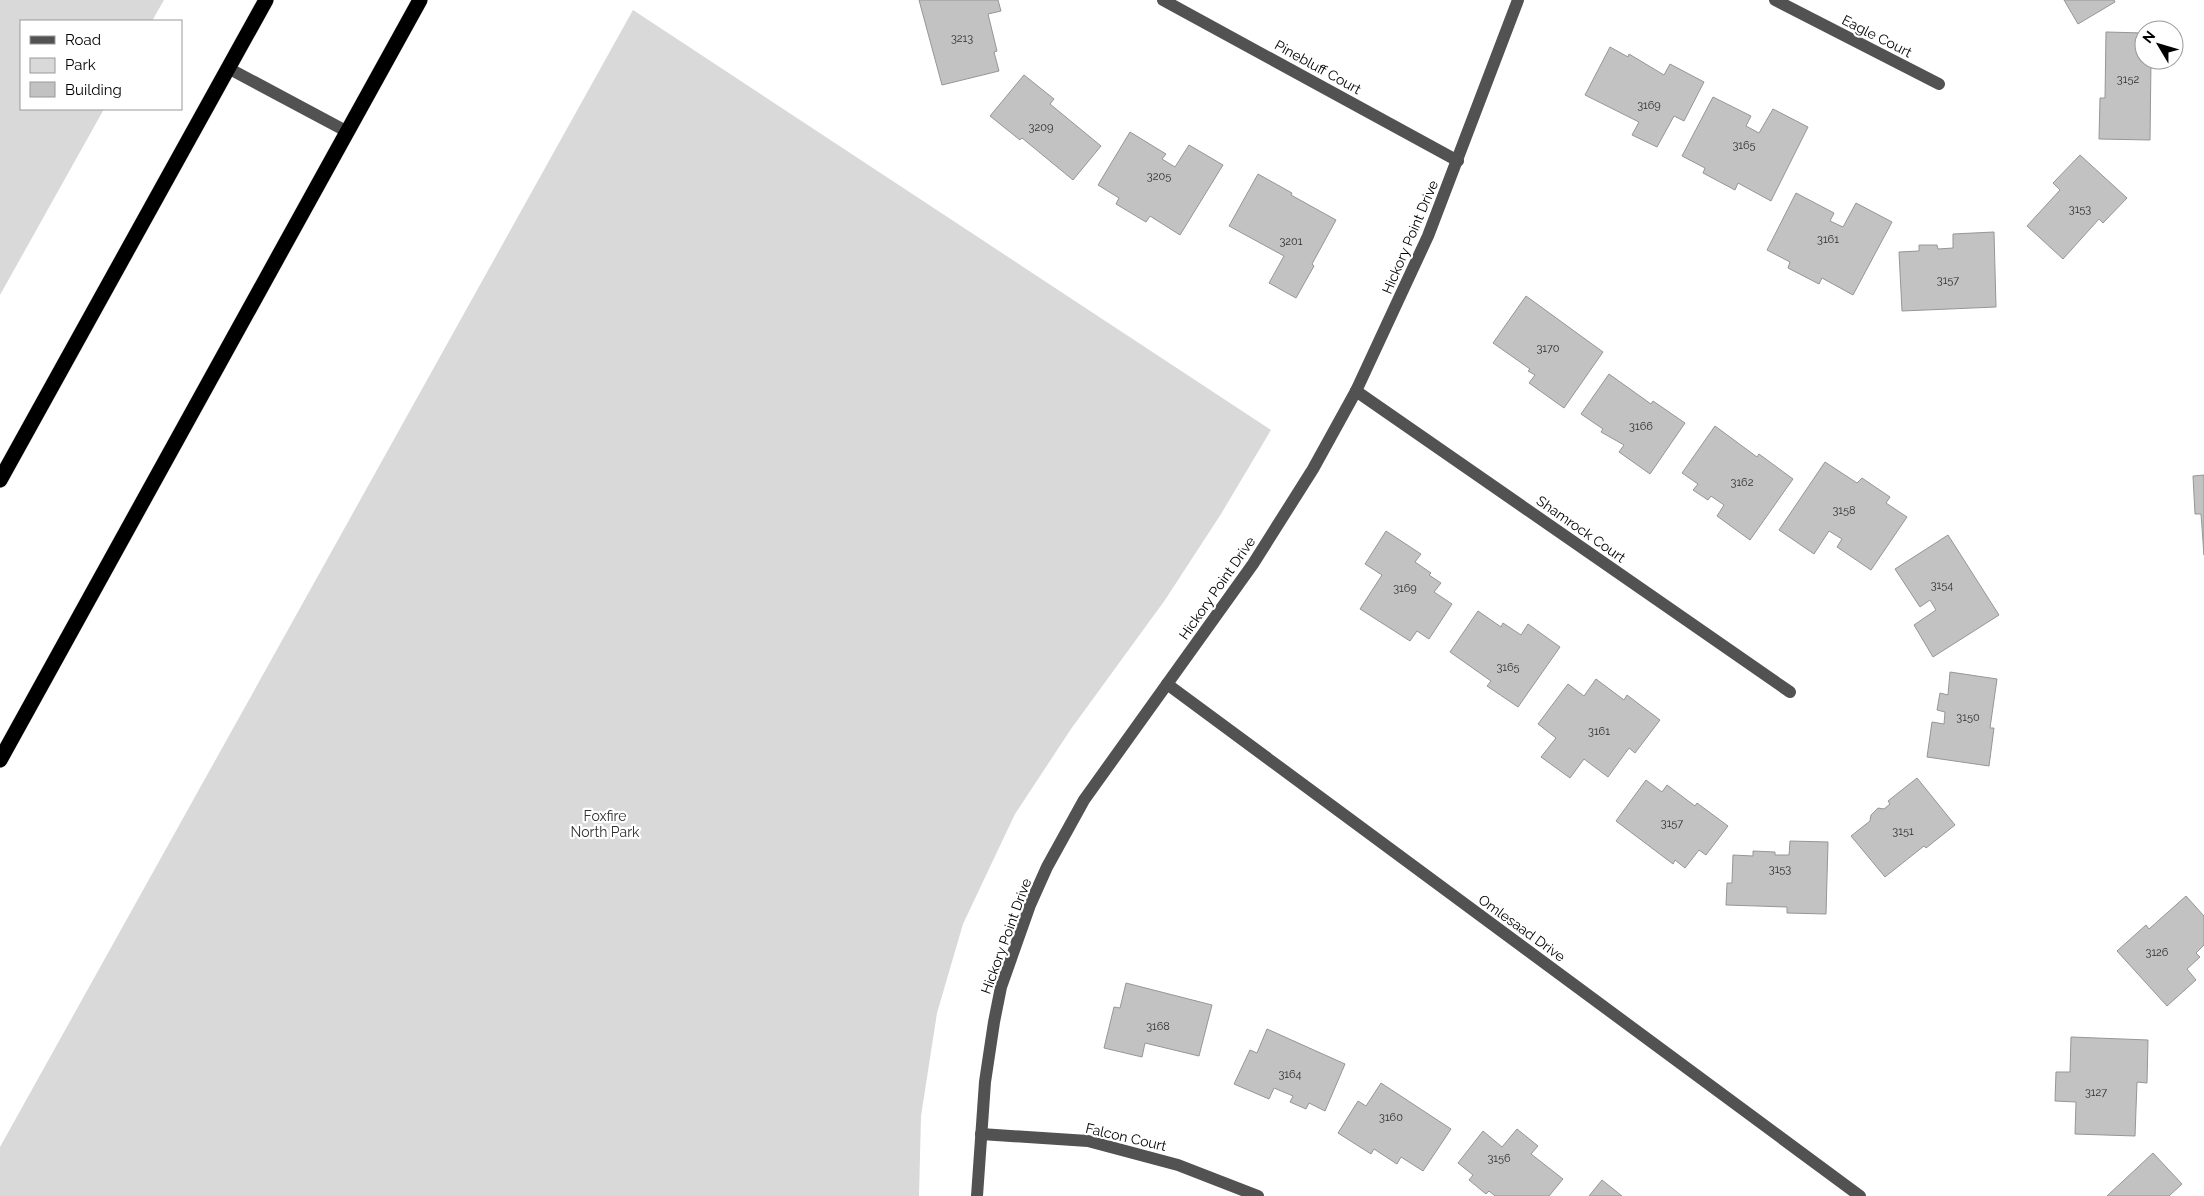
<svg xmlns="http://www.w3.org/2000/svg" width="2204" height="1196" font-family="Raleway,sans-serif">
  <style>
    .green { fill: #d9d9d9 }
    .building { fill: #c2c2c2; stroke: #969696 }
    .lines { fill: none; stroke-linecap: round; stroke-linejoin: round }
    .highway-casing { stroke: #dbdbdb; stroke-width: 16 }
    .minor { stroke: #525252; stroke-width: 12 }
    .highway { stroke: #000; stroke-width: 15 }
    .labels { text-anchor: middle; stroke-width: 4.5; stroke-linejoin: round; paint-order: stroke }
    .number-label { font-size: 11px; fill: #303030 }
    .street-label { font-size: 14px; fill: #000; stroke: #fff }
    .park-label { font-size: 14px; fill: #303030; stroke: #fff }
  </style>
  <rect width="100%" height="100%" fill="#fff"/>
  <g class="green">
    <polygon points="0,0 164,0 152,21 21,21 21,109 104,109 0,295"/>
    <polygon points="633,10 1271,430 1221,514 1165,600 1071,729 1015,814 963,924 937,1013 921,1116 919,1196 0,1196 0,1147"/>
  </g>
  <g class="building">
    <polygon points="919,0 998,0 1001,11 988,14 997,51 994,52 999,71 942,85"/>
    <polygon points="2064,0 2114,0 2115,2 2078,24"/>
    <polygon points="2106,32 2144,33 2144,60 2151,60 2150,140 2099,139 2100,98 2105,98"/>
    <polygon points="1610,47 1628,57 1629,54 1664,75 1670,64 1704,82 1684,121 1674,116 1657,147 1632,135 1639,122 1585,95"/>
    <polygon points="1024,75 1054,99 1050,104 1101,146 1073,180 1022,138 1020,140 990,116"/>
    <polygon points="1713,97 1751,116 1746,126 1759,133 1773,109 1808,127 1771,201 1738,183 1735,190 1703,173 1705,168 1682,156"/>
    <polygon points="1130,132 1166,154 1162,159 1175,167 1189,145 1223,165 1180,235 1150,216 1146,222 1116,204 1119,198 1098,185"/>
    <polygon points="2080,155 2127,198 2103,223 2099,219 2063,259 2027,226 2060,190 2053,183"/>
    <polygon points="1258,174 1292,193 1291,195 1336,220 1312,264 1314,266 1296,298 1269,283 1284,256 1229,226"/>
    <polygon points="1796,193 1834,213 1830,221 1843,227 1856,203 1892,222 1853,295 1822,278 1819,284 1788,268 1790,262 1767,250"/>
    <polygon points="1994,232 1996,307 1902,311 1899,252 1919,251 1919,245 1937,245 1938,249 1953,248 1953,234"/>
    <polygon points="1526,296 1603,352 1564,408 1529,383 1535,375 1528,371 1530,369 1493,343"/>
    <polygon points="1609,374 1651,404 1653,401 1685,423 1650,474 1619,452 1624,445 1601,432 1603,429 1581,414"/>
    <polygon points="1715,426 1757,457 1759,454 1793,479 1750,540 1717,516 1724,505 1711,496 1708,500 1693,490 1698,484 1682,473"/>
    <polygon points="1825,462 1857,483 1862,478 1890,497 1886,503 1907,517 1871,570 1837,547 1842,539 1829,531 1814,554 1779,530"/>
    <polygon points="2204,475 2204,555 2201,514 2195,514 2193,476"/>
    <polygon points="1386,531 1421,554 1415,562 1431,573 1429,575 1441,583 1434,592 1452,604 1429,639 1417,631 1410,641 1360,609 1382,575 1365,564"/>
    <polygon points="1948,535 1999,615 1933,657 1914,625 1936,610 1930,600 1920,607 1895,569"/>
    <polygon points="1478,611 1501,627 1503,623 1521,635 1528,624 1560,647 1518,707 1487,686 1491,681 1450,652"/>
    <polygon points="1950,672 1997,679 1990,728 1994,728 1989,766 1927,757 1932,722 1944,724 1945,712 1937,710 1940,693 1948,695"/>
    <polygon points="1596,679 1624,700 1627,695 1660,720 1635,753 1629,748 1608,777 1584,759 1570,778 1541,757 1556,738 1538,724 1568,684 1584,696"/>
    <polygon points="1917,778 1955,825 1926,848 1924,846 1885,877 1851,836 1870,821 1871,815 1878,808 1884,809 1890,804 1888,801"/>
    <polygon points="1646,780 1662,792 1667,785 1695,806 1697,803 1728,826 1706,855 1699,850 1685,868 1675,860 1673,864 1616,821"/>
    <polygon points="1790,841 1828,842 1826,914 1787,913 1787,907 1726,905 1727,883 1732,883 1733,855 1753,856 1753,851 1775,852 1775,855 1789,855"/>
    <polygon points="2186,896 2204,916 2204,945 2196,953 2200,957 2187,969 2196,980 2167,1006 2117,951 2146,925 2149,929"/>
    <polygon points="1126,983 1212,1005 1199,1056 1145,1043 1142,1057 1104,1048 1114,1007 1120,1008"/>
    <polygon points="1267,1029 1345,1064 1325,1111 1309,1103 1306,1109 1290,1102 1293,1096 1274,1088 1269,1099 1234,1084 1250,1050 1257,1053"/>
    <polygon points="2071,1037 2148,1040 2147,1083 2137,1082 2135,1136 2075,1134 2076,1102 2055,1101 2056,1072 2070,1072"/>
    <polygon points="1381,1083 1451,1129 1423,1171 1401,1157 1397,1164 1374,1149 1371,1154 1338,1133 1358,1101 1366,1106"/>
    <polygon points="1517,1129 1538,1146 1531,1154 1563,1179 1549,1196 1495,1196 1489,1191 1486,1194 1469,1180 1473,1175 1458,1163 1483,1131 1502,1147"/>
    <polygon points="2153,1153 2182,1184 2169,1196 2107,1196"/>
    <polygon points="1602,1180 1622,1196 1589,1196"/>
  </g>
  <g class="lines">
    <defs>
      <g id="highway">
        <polyline points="0,480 266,0"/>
        <polyline points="0,760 420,0"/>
      </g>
    </defs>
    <use href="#highway" class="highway-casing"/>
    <g class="minor">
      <polyline points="1163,0 1458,161"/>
      <polyline points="1775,0 1939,84"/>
      <polyline points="228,68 346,131"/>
      <polyline points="1356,391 1790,692"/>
      <polyline points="1167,684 1860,1196"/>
      <polyline points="981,1134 1088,1141 1178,1165 1258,1196"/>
      <polyline points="977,1196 985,1082 994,1022 1001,987 1030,905 1047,867 1084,800 1253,564 1313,469 1356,391 1428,236 1518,0"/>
    </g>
    <use href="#highway" class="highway"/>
  </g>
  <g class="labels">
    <g class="number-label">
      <text x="962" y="42">3213</text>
      <text x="2128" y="83">3152</text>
      <text x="1649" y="109">3169</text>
      <text x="1041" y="131">3209</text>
      <text x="1744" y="149">3165</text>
      <text x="1159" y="180">3205</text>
      <text x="2080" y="213">3153</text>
      <text x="1828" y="243">3161</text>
      <text x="1291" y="245">3201</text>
      <text x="1948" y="284">3157</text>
      <text x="1548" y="352">3170</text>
      <text x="1641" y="430">3166</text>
      <text x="1742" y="486">3162</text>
      <text x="1844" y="514">3158</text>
      <text x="1942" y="589">3154</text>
      <text x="1405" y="592">3169</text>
      <text x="1508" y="671">3165</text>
      <text x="1968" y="721">3150</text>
      <text x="1599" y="735">3161</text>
      <text x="1672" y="827">3157</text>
      <text x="1903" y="835">3151</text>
      <text x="1780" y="873">3153</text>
      <text x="2157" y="956">3126</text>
      <text x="1158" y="1030">3168</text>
      <text x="1290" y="1078">3164</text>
      <text x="2096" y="1096">3127</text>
      <text x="1391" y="1121">3160</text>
      <text x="1499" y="1162">3156</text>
    </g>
    <g class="street-label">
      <text transform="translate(1877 36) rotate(27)" y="5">Eagle Court</text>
      <text transform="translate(1318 67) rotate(29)" y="5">Pinebluff Court</text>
      <text transform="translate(1410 237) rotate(-67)" y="5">Hickory Point Drive</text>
      <text transform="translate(1581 529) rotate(35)" y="5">Shamrock Court</text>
      <text transform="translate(1217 588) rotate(-55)" y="5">Hickory Point Drive</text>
      <text transform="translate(1522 928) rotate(36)" y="5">Omlesaad Drive</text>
      <text transform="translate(1006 936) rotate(-70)" y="5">Hickory Point Drive</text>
      <text transform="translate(1126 1137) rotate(13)" y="5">Falcon Court</text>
    </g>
    <g class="park-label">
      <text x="605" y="821">Foxfire<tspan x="605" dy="16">North Park</tspan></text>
    </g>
  </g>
  <rect x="20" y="20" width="162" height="90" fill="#ffffff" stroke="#999999"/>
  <rect x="30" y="36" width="25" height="8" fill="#525252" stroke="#999999"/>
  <text x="65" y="45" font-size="15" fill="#000000">Road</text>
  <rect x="30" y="58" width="25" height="15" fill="#d9d9d9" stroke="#999999"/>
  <text x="65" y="70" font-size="15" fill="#000000">Park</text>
  <rect x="30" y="82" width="25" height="15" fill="#c2c2c2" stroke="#999999"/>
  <text x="65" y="95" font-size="15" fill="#000000">Building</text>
  <g transform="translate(2159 45) rotate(308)"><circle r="24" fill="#ffffff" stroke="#999999"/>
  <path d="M0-4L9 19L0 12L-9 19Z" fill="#000000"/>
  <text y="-8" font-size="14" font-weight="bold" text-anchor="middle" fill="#000000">N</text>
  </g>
</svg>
